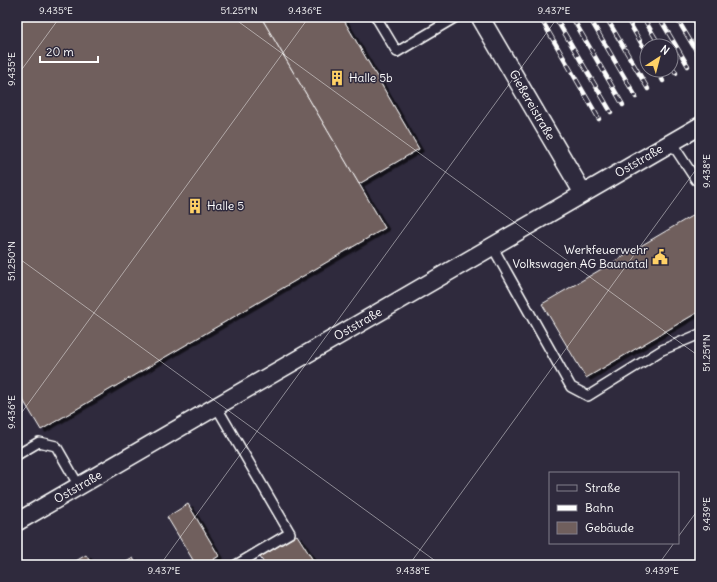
<svg xmlns="http://www.w3.org/2000/svg" width="717" height="582" font-family="Delius,sans-serif">
  <style>
    .building { fill: #705f5d; stroke: #fff; filter: url(#shadow) }
    .lines { fill: none; stroke-linecap: round; stroke-linejoin: round }
    .lane-casing { stroke: #fff; stroke-width: 12 }
    .street-casing { stroke: #fff; stroke-width: 20 }
    .lane { stroke: #2f2a3d; stroke-width: 9 }
    .street { stroke: #2f2a3d; stroke-width: 17 }
    .rail-casing { stroke: #fff; stroke-width: 4.5 }
    .rail { stroke: #2f2a3d; stroke-width: 3; stroke-dasharray: 9; stroke-linecap: butt }
    .ticks { fill: none; stroke: #fff; stroke-width: 1; stroke-opacity: 0.45 }
    .labels { text-anchor: middle; stroke-width: 3; stroke-linejoin: round; paint-order: stroke }
    .poi-label { font-size: 12px; fill: #fff; stroke: #2f2a3d; text-anchor: start }
    .street-label { font-size: 12px; fill: #fff; stroke: #2f2a3d }
    .neatline { fill: none; stroke: #fff; stroke-width: 1.5 }
    .ticks-label { font-size: 10px; text-anchor: middle; fill: #fff }
  </style>
  <defs>
    <filter id="shadow"><feDropShadow dx="4.5" dy="2.5" stdDeviation="0" flood-color="#0009"/></filter>
  </defs>
  <rect width="100%" height="100%" fill="#2f2a3d"/>
  <filter id="ink" filterUnits="userSpaceOnUse"><feTurbulence type="fractalNoise" baseFrequency=".025" numOctaves="2"/><feDisplacementMap in="SourceGraphic" scale="8" xChannelSelector="R" yChannelSelector="G"/><feConvolveMatrix kernelMatrix="1 2 1 2 8 2 1 2 1" color-interpolation-filters="sRGB"/></filter>
  <g filter="url(#ink)">
    <g class="building">
      <polygon points="17,17 261,17 385,228 41,430 17,390"/>
      <polygon points="261,17 342,17 419,149 359,184"/>
      <polygon points="700,211 700,311 586,378 542,304"/>
      <polygon points="188,504 219,556 205,565 196,565 167,517"/>
      <polygon points="297,535 316,565 265,565 260,557"/>
      <polygon points="86,555 92,565 69,565"/>
      <polygon points="133,558 137,565 121,565"/>
    </g>
    <g class="lines">
      <defs>
        <g id="lane">
          <polyline points="376,17 397,52 456,17"/>
          <polyline points="671,142 696,180 700,178"/>
          <polyline points="492,246 571,387 588,396 662,350 700,334"/>
          <polyline points="216,406 290,533 236,565"/>
          <polyline points="17,455 39,442 56,446 79,486"/>
        </g>
        <g id="street">
          <polyline points="480,17 583,193"/>
          <polyline points="17,522 700,126"/>
        </g>
      </defs>
      <use href="#lane" class="lane-casing"/>
      <use href="#street" class="street-casing"/>
      <use href="#lane" class="lane"/>
      <use href="#street" class="street"/>
      <defs>
        <g id="rail">
          <polyline points="540,17 599,119"/>
          <polyline points="555,17 611,112"/>
          <polyline points="572,17 623,105"/>
          <polyline points="589,17 636,97"/>
          <polyline points="606,17 648,89"/>
          <polyline points="626,17 647,53"/>
          <polyline points="643,17 660,46"/>
          <polyline points="659,17 688,66"/>
          <polyline points="676,17 700,57"/>
          <polyline points="693,17 700,30"/>
          <polyline points="671,65 676,73"/>
          <polyline points="657,70 663,81"/>
        </g>
      </defs>
      <use href="#rail" class="rail-casing"/>
      <use href="#rail" class="rail"/>
    </g>
  </g>
  <path class="ticks" d="M232 17 700 357M17 76 60 17M17 257 441 565M17 419 309 17M678 537 700 507M160 565 558 17M409 565 700 164M658 565 674 543"/>
  <defs>
    <symbol id="building-bare" viewBox="-9 -9 18 18"><path d="M-4-6H4V6H1V3H-1V6H-4ZM-2.5-4.3h1.7v1.8h-1.7ZM.8-4.3h1.7v1.8H.8ZM-2.5-1h1.7V.8h-1.7ZM.8-1h1.7V.8H.8Z" fill="#ffd166" stroke="#2f2a3d" stroke-width="2.5" paint-order="stroke"/></symbol>
    <symbol id="civic-bare" viewBox="-9 -9 18 18"><path d="M-.6-6.5H3V-4.5H.6V-3L4-1V1h2V6H-6V1h2V-1L-.6-3ZM-1.2 2.5V6h2.4V2.5Z" fill="#ffd166" stroke="#2f2a3d" stroke-width="2.5" paint-order="stroke"/></symbol>
  </defs>
  <g fill-rule="evenodd">
    <use href="#building-bare" x="326" y="67" width="22" height="22"/>
    <use href="#building-bare" x="184" y="195" width="22" height="22"/>
    <use href="#civic-bare" x="649" y="246" width="22" height="22"/>
  </g>
  <g class="labels">
    <g class="poi-label">
      <text x="349" y="82">Halle 5b</text>
      <text x="207" y="210">Halle 5</text>
      <text x="648" y="254" text-anchor="end">Werkfeuerwehr<tspan x="648" dy="14">Volkswagen AG Baunatal</tspan></text>
    </g>
    <g class="street-label">
      <text transform="translate(532 105) rotate(60)" y="4">Gießereistraße</text>
      <text transform="translate(639 161) rotate(-30)" y="4">Oststraße</text>
      <text transform="translate(358 324) rotate(-30)" y="4">Oststraße</text>
      <text transform="translate(78 487) rotate(-30)" y="4">Oststraße</text>
    </g>
  </g>
  <rect width="717" height="582" fill="none" stroke="#2f2a3d" stroke-width="44"/>
  <rect x="549" y="472" width="130" height="72" fill="#2f2a3d" stroke="#827f8b"/>
  <rect x="557" y="485" width="20" height="6" fill="#2f2a3d" stroke="#827f8b"/>
  <text x="585" y="492" font-size="12" fill="#ffffff">Straße</text>
  <rect x="557" y="505" width="20" height="6" fill="#ffffff" stroke="#827f8b"/>
  <text x="585" y="512" font-size="12" fill="#ffffff">Bahn</text>
  <rect x="557" y="522" width="20" height="12" fill="#705f5d" stroke="#827f8b"/>
  <text x="585" y="532" font-size="12" fill="#ffffff">Gebäude</text>
  <g transform="translate(659 58) rotate(36)"><circle r="19" fill="#2f2a3d" stroke="#827f8b"/>
  <path d="M0-3L7 15L0 10L-7 15Z" fill="#ffd166"/>
  <text y="-6" font-size="11" font-weight="bold" text-anchor="middle" fill="#ffffff">N</text>
  </g>
  <path d="M40 56v6h58v-6" fill="none" stroke="#ffffff" stroke-width="2"/>
  <text x="46" y="56" font-size="12" fill="#ffffff" stroke="#2f2a3d" stroke-width="3" paint-order="stroke">20 m</text>
  <rect x="22" y="22" width="673" height="538" class="neatline"/>
  <g class="ticks-label">
    <text x="56" y="14">9.435°E</text>
    <text x="239" y="14">51.251°N</text>
    <text x="305" y="14">9.436°E</text>
    <text x="554" y="14">9.437°E</text>
    <text transform="translate(11 69) rotate(-90)" y="4">9.435°E</text>
    <text transform="translate(706 171) rotate(-90)" y="4">9.438°E</text>
    <text transform="translate(11 261) rotate(-90)" y="4">51.250°N</text>
    <text transform="translate(706 353) rotate(-90)" y="4">51.251°N</text>
    <text transform="translate(11 412) rotate(-90)" y="4">9.436°E</text>
    <text transform="translate(706 514) rotate(-90)" y="4">9.439°E</text>
    <text x="164" y="574">9.437°E</text>
    <text x="413" y="574">9.438°E</text>
    <text x="662" y="574">9.439°E</text>
  </g>
</svg>
